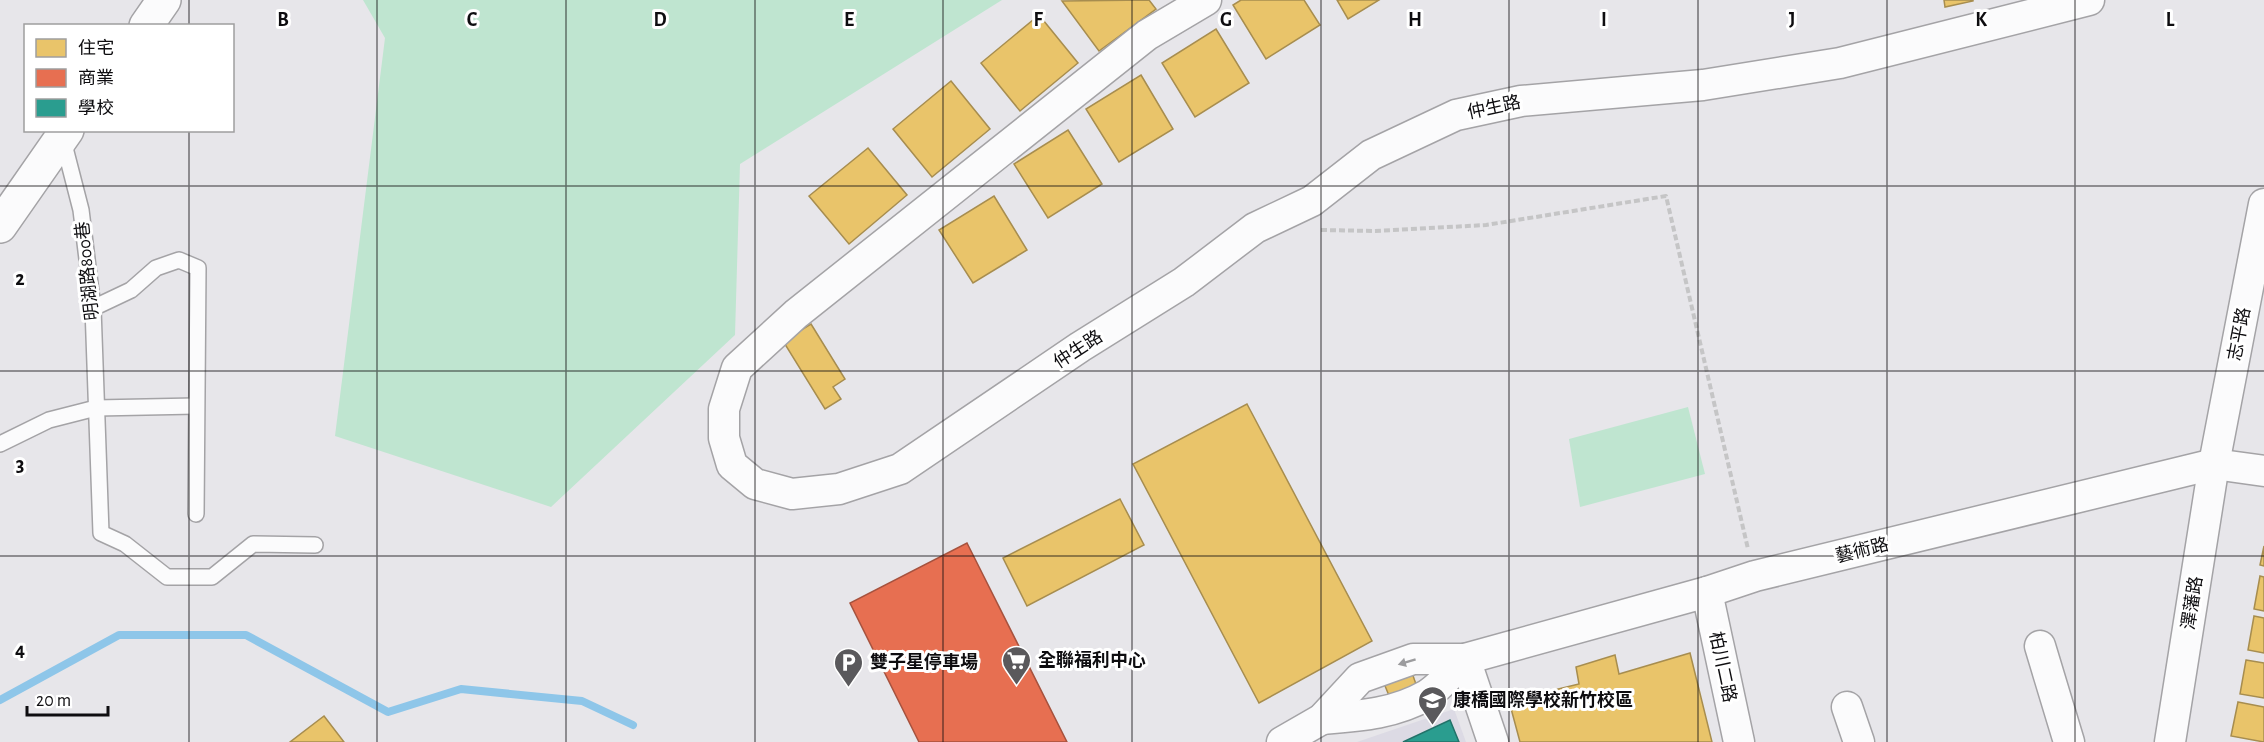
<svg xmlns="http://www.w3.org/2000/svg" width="2264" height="742" font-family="'Alegreya Sans','Noto Sans TC',sans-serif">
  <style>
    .built { fill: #dcdae4 }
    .green { fill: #bfe5d0 }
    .homes { fill: #e9c46a; stroke: #a78d4f; stroke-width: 1.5 }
    .shops { fill: #e76f51; stroke: #a6523e; stroke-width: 1.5 }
    .schools { fill: #2a9d8f; stroke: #227269; stroke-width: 1.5 }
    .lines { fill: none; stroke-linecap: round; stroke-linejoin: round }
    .stream { stroke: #8ec6e9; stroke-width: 8 }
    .lane-casing { stroke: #a4a3a6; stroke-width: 18 }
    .street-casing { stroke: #a4a3a6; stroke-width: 33 }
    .secondary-casing { stroke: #a4a3a6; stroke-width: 36 }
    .path { stroke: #c5c5c6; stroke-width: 4; stroke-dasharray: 6 3; stroke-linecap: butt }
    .lane { stroke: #fbfbfc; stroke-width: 15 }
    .street { stroke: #fbfbfc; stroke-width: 30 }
    .secondary { stroke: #fbfbfc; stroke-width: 33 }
    .oneway { fill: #9c9c9e }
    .grid { fill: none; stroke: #0e0d10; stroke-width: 1.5; stroke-opacity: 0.55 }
    .labels { text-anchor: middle; stroke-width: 6; stroke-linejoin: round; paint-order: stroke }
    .street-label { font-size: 18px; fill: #0e0d10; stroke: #fff }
    .poi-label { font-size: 18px; font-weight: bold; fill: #0e0d10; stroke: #fff; text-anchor: start }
    .grid-label { font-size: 20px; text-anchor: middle; font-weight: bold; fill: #0e0d10; stroke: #fff; stroke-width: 6; stroke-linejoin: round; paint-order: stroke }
  </style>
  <rect width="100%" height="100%" fill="#e7e6ea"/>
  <polygon class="built" points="1454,709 1466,742 1357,742"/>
  <g class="green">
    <polygon points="363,0 1002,0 740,164 735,335 551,507 335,436 385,38"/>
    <polygon points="1688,407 1705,474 1580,507 1569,439"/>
  </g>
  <g class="homes">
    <polygon points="1149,0 1156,9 1099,51 1062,1"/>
    <polygon points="1241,0 1304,0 1320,25 1266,59 1233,5"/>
    <polygon points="1337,0 1379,0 1348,19"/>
    <polygon points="1944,0 1973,0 1973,1 1945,7"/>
    <polygon points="1039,15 1078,63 1020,111 981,63"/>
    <polygon points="1216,29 1249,83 1195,117 1162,63"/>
    <polygon points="1141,75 1173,129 1119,162 1086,109"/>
    <polygon points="951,81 990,129 932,177 893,129"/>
    <polygon points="1068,130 1102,184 1048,218 1014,164"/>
    <polygon points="868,148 907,195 849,244 809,196"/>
    <polygon points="994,196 1027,250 973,283 939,230"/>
    <polygon points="811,324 845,379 833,387 841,399 825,409 783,341"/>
    <polygon points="1247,404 1372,641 1259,703 1133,464"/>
    <polygon points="1120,499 1144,545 1027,606 1003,558"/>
    <polygon points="2264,546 2264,566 2260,565"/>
    <polygon points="2260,576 2264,577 2264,611 2254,609"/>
    <polygon points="2254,616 2264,618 2264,653 2248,650"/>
    <polygon points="1690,653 1712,742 1520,742 1509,701 1579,684 1576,667 1615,655 1619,674"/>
    <polygon points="2246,660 2264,663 2264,698 2240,694"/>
    <polygon points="1411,670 1417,687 1390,698 1383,681"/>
    <polygon points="2238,702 2264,707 2264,742 2231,736"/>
    <polygon points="324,716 344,742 290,742"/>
  </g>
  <polygon class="shops" points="967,543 1067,742 919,742 850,603"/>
  <polygon class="schools" points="1450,720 1459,742 1403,742"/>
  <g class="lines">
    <polyline class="stream" points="0,700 119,635 246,635 388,712 461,689 582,701 633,725"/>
    <defs>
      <g id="lane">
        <polyline points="63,140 81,210 93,308 101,533 125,544 167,577 212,577 253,544 315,545"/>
        <polyline points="93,308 131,290 156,268 179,260 198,268 196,514"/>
        <polyline points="0,444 49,420 96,408 196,406"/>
      </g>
      <g id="street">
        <polyline points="1206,0 1147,35 796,314 737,368 724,409 724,438 732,465 755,484 792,494 839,489 900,469 1080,347 1184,282 1255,228 1312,201 1371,155 1456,115 1521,101 1703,85 1840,63 2089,0"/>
        <polyline points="1707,592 1739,742"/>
        <polyline points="2040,646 2069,742"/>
        <polyline points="1465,659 1493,742"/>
        <polyline points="1847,707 1859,742"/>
        <path d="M1322 719C1359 716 1394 714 1427 695 1440 687 1453 671 1465 659"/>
        <polyline points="1282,742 1322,719 1360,678 1413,659 1465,659 1707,592 1755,576 2214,464 2264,471"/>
        <polyline points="2170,742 2214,464 2264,204"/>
      </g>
      <g id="secondary">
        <polyline points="146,26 164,0"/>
        <polyline points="0,226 67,130"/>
      </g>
    </defs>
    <use href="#lane" class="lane-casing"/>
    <use href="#street" class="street-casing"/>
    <use href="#secondary" class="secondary-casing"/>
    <polyline class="path" points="1321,230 1375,231 1486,225 1666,196 1748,549"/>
    <use href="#lane" class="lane"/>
    <use href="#street" class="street"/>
    <use href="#secondary" class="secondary"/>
  </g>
  <defs><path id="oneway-solid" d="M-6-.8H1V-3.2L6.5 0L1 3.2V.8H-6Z" transform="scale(1.5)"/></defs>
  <use class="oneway" href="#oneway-solid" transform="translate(1407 662) rotate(163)"/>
  <path class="grid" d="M189 0V26M377 0V742M566 0V742M755 0V742M943 0V742M1132 0V742M1321 0V742M1509 0V742M1698 0V742M1887 0V742M2075 0V742M189 130V742M0 186H2264M0 371H2264M0 556H2264"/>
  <defs>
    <symbol id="supermarket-pin" viewBox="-11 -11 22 30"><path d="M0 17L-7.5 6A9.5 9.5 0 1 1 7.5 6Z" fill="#5a595c" stroke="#fff"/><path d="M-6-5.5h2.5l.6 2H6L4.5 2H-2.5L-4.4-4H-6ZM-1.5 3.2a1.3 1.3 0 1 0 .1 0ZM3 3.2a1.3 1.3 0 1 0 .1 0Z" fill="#fff"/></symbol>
    <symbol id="parking-pin" viewBox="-11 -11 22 30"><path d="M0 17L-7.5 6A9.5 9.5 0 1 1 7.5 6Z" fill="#5a595c" stroke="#fff"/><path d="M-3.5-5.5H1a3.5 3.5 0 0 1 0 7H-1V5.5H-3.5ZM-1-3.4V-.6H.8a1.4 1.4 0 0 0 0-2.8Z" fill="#fff"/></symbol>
    <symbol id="school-pin" viewBox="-11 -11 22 30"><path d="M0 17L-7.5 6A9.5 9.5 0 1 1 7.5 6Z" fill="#5a595c" stroke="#fff"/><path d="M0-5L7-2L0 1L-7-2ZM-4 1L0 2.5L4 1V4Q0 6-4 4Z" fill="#fff"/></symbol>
  </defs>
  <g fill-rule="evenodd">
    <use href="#supermarket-pin" x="1000" y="644" width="33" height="45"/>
    <use href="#parking-pin" x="832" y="646" width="33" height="45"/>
    <use href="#school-pin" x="1416" y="684" width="33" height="45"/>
  </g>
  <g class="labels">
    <g class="street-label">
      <text transform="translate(1494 107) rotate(-12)" y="6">仲生路</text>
      <text transform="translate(87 271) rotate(-96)" y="6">明湖路800巷</text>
      <text transform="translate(2239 334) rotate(-79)" y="6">志平路</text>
      <text transform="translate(1078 349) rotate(-33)" y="6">仲生路</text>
      <text transform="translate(1862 550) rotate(-14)" y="6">藝術路</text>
      <text transform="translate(2192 603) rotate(-81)" y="6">澤藩路</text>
      <text transform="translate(1723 667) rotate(78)" y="6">柏川二路</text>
    </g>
    <g class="poi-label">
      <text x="1038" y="666">全聯福利中心</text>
      <text x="870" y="668">雙子星停車場</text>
      <text x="1453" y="706">康橋國際學校新竹校區</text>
    </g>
  </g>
  <g class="grid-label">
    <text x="283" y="26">B</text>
    <text x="472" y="26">C</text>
    <text x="660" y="26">D</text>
    <text x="849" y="26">E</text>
    <text x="1038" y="26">F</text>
    <text x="1226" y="26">G</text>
    <text x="1415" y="26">H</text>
    <text x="1604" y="26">I</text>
    <text x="1792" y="26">J</text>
    <text x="1981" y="26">K</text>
    <text x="2170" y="26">L</text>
    <text x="20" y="285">2</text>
    <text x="20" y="471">3</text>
    <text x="20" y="656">4</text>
  </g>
  <rect x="24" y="24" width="210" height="108" fill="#ffffff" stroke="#9f9e9f" stroke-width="1.5"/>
  <rect x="36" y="39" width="30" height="18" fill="#e9c46a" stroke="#9f9e9f" stroke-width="1.5"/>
  <text x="78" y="54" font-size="18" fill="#0e0d10">住宅</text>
  <rect x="36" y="69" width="30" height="18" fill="#e76f51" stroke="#9f9e9f" stroke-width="1.5"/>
  <text x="78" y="84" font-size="18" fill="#0e0d10">商業</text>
  <rect x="36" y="99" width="30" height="18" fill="#2a9d8f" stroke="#9f9e9f" stroke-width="1.5"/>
  <text x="78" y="114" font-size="18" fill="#0e0d10">學校</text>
  <path d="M27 706v9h81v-9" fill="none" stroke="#0e0d10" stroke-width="3"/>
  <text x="36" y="706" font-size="18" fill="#0e0d10" stroke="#ffffff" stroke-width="4.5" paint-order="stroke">20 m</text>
</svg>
